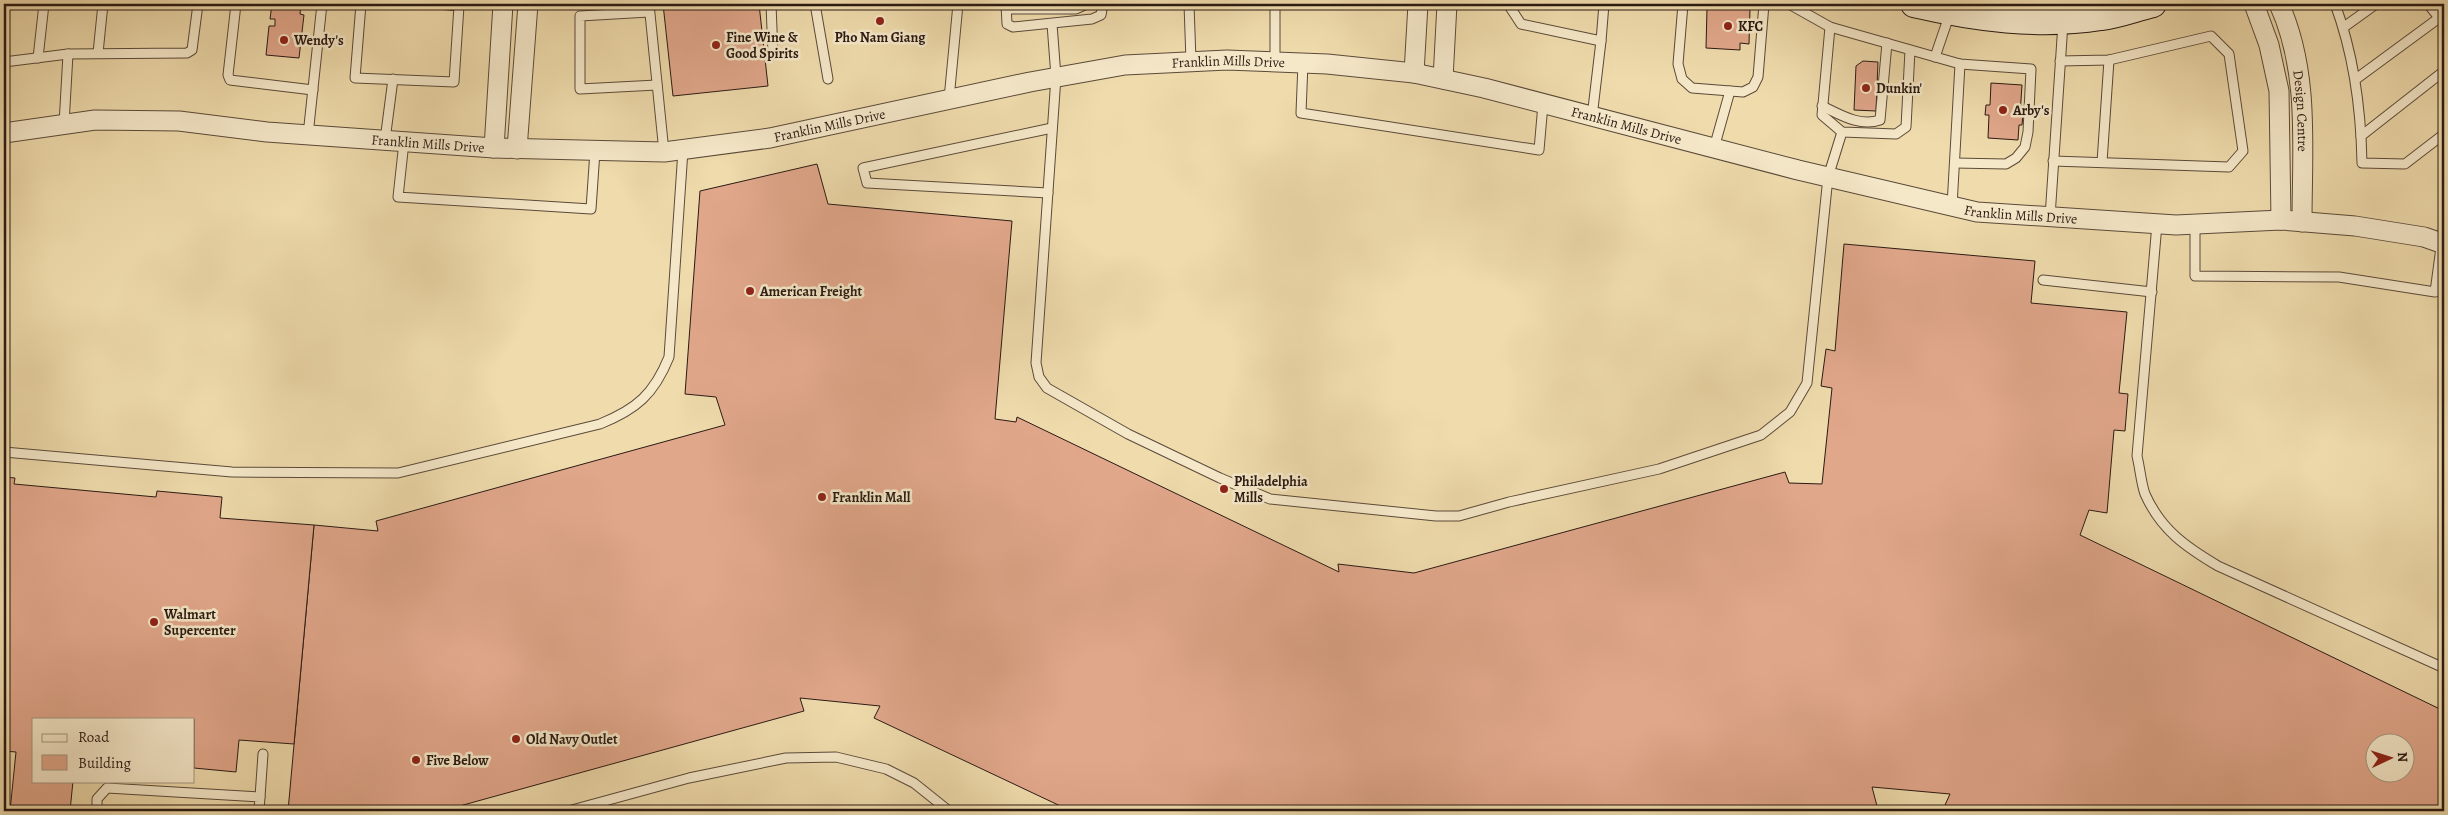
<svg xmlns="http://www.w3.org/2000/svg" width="2448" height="815" font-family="Alegreya,serif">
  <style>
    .building { fill: #e1a78b; stroke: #2a1a13; fill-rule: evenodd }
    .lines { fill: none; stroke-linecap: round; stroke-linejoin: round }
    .lane-casing { stroke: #5b4a39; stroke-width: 11 }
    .street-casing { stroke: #5b4a39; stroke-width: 21 }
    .secondary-casing { stroke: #2a1a13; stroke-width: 28 }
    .lane { stroke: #f5e8c9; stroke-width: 9 }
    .street { stroke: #f5e8c9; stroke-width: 19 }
    .secondary { stroke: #f5e8c9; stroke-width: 26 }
    .poi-dot { fill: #8f2418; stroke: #f5e8c9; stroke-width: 2 }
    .labels { text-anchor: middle; stroke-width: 5; stroke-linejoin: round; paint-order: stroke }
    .poi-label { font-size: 14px; font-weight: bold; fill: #2a1a13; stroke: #f5e8c9; text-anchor: start }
    .street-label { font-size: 14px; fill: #2a1a13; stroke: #f5e8c9 }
  </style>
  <rect width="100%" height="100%" fill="#efdbac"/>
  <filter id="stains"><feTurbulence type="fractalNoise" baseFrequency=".004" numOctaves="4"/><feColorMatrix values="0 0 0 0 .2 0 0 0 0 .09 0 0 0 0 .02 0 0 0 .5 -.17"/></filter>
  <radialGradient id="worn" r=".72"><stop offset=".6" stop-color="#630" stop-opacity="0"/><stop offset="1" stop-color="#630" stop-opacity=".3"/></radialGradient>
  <g class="building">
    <polygon points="272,4 301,4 300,14 304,15 299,58 266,55 269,26 275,26 275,19 270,19"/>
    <polygon points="663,4 759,4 768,86 673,96"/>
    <polygon points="1721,4 1729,4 1730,8 1750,9 1749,44 1740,43 1740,50 1706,48 1707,8 1721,8"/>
    <polygon points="1863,61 1878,62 1876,111 1854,110 1856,66"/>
    <polygon points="1991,83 2022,85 2020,115 2023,115 2022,125 2019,125 2018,140 1988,138 1989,115 1985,115 1986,105 1990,105"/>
    <path d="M817 164 828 204 1012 221 995 419 1016 422 1017 417 1339 572 1338 564 1414 573 1785 472 1789 483 1822 484 1832 388 1821 386 1826 349 1835 351 1844 244 2035 261 2031 303 2127 312 2119 393 2128 394 2125 431 2114 430 2107 513 2089 510 2080 535 2444 711V811H1958L1945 805 1950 794 1872 787 1877 806 1859 811H1071L874 718 880 706 800 698 804 711 456 807 457 811H288L314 525 378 531 376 521 725 425 716 397 685 394 700 191ZM2376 742H2406V772H2376Z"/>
    <polygon points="4,477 15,478 14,484 156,497 157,491 222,497 220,518 314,525 294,744 239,740 236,772 194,768 194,719 34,719 34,781 73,781 70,811 10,811 16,752 4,751"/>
  </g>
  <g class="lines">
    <defs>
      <g id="lane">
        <polyline points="236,4 228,75 230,80 313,90"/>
        <polyline points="361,4 355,78 454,82 459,6 438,4"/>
        <polyline points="649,4 664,152"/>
        <polyline points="771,4 773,55"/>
        <polyline points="815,4 828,79"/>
        <polyline points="1006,4 1007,24 1013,27 1092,19 1101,15 1103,4"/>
        <polyline points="1189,4 1191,61"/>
        <polyline points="1275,4 1275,62"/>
        <polyline points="1508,4 1521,24 1601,41 1604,4"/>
        <polyline points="1683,4 1678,64 1682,79 1692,88 1743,92 1753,87 1758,77 1764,4"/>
        <polyline points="1789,4 1830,27"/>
        <path d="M2335 4C2354 55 2361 108 2362 163L2405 164 2444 134"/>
        <polyline points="2428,4 2444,24"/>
        <polyline points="1006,9 1076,9 1087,4"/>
        <polyline points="649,12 580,16 580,89 657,85"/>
        <polyline points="1052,24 1056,77 1036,363 1039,377 1047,388 1128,434 1220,478 1270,499 1436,516 1459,516 1509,502 1659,469 1761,435 1790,412 1807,383 1828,177 1842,132"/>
        <polyline points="2344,27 2376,4"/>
        <polyline points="1910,50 1906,127 1896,134 1842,132 1822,115 1830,27 1960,64 2031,69 2028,132 2025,147 2016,158 2006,164 1955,163"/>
        <polyline points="98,53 103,4"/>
        <polyline points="1935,57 1950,13"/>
        <polyline points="38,58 44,4"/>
        <polyline points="4,62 68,54"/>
        <polyline points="1303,63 1301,113 1539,150 1543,104"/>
        <polyline points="2356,79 2439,18"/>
        <polyline points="949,99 958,4"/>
        <path d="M1822 106C1841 115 1860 127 1880 120L1887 43"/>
        <polyline points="1592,117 1601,41"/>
        <polyline points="64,124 68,54 187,53 192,50 198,4"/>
        <polyline points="308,135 322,4"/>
        <polyline points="2361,136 2444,71"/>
        <polyline points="385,140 393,79"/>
        <polyline points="404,142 398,197 591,209 595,151"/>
        <polyline points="1714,148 1730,91"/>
        <polyline points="2053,161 2229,167 2243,151 2229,54 2211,36 2109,60 2060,61"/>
        <polyline points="2102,162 2109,60"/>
        <polyline points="1048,193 867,183 863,168 1052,128"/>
        <polyline points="1952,206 1960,64"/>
        <polyline points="2050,217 2063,23"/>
        <path d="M2157 224 2137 456C2140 468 2141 483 2145 494 2161 530 2186 547 2218 566L2444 668"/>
        <polyline points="2195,225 2195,276 2339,277 2435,292 2444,225"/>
        <polyline points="2043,280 2152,292"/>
        <path d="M4 452 232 472 398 473 600 424C637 409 654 394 669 357L683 150"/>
        <polyline points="260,797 263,754"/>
        <polyline points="97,811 97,799 107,788 260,797 259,811"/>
        <polyline points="568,811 689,778 786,758 836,757 886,769 914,783 949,811"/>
      </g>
      <g id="street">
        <polyline points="2254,4 2269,45 2279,91 2281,220"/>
        <path id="s1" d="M2279 4C2310 72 2302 149 2302 222"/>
        <polyline points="1414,73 1418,4"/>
        <polyline points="1443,79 1447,4"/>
        <path id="s2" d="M4 133 95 120 179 121 267 132 494 148 664 152 770 138 1030 82 1125 65 1227 60 1327 64 1414 73 1484 88 1798 170 1977 212 2176 225 2281 220 2355 226 2424 237 2444 244"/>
        <polyline points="494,148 503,4"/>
        <polyline points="517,149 528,4"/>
      </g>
      <path id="secondary" d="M1914 4C1975 18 2038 27 2101 17 2118 15 2136 8 2153 4"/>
    </defs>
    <use href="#lane" class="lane-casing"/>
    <use href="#street" class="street-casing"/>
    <use href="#secondary" class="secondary-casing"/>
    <use href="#lane" class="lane"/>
    <use href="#street" class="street"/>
    <use href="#secondary" class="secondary"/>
  </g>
  <g class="poi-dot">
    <circle cx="880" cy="21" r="5"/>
    <circle cx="1728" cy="26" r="5"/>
    <circle cx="284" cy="40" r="5"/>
    <circle cx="716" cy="45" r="5"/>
    <circle cx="1866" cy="88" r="5"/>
    <circle cx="2003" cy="110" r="5"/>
    <circle cx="750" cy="291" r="5"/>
    <circle cx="1224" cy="489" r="5"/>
    <circle cx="822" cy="497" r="5"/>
    <circle cx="154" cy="622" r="5"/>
    <circle cx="516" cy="739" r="5"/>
    <circle cx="416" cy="760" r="5"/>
  </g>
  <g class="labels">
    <g class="poi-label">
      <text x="1738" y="31">KFC</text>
      <text x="726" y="42">Fine Wine &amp;<tspan x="726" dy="16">Good Spirits</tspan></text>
      <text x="880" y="42" text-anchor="middle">Pho Nam Giang</text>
      <text x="294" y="45">Wendy's</text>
      <text x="1876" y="93">Dunkin'</text>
      <text x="2013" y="115">Arby's</text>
      <text x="760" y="296">American Freight</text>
      <text x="1234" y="486">Philadelphia<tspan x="1234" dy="16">Mills</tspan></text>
      <text x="832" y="502">Franklin Mall</text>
      <text x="164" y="619">Walmart<tspan x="164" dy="16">Supercenter</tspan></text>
      <text x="526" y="744">Old Navy Outlet</text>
      <text x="426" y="765">Five Below</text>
    </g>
    <g class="street-label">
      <text dy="5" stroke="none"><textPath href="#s2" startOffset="1235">Franklin Mills Drive</textPath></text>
      <text dy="5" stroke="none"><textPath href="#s1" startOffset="110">Design Centre</textPath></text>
      <text dy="5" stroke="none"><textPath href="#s2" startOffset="830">Franklin Mills Drive</textPath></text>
      <text dy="5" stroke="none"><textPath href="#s2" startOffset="1640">Franklin Mills Drive</textPath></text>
      <text dy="5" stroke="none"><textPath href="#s2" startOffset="426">Franklin Mills Drive</textPath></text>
      <text dy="5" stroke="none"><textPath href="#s2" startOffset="2045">Franklin Mills Drive</textPath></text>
    </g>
  </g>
  <rect width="2448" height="815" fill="none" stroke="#efdbac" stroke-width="20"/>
  <rect x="5" y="5" width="2438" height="805" fill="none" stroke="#2a1a13" stroke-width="2.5"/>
  <rect x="10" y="10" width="2428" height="795" fill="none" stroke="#2a1a13"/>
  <rect x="32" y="718" width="162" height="65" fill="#f5e8c9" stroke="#a49680"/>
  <rect x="42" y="734" width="25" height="8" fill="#f5e8c9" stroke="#a49680"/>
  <text x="78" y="742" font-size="15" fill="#2a1a13">Road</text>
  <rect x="42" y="755" width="25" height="15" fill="#e1a78b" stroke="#a49680"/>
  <text x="78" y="768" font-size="15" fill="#2a1a13">Building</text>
  <g transform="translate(2390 758) rotate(86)"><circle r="24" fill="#f5e8c9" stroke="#a49680"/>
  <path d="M0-4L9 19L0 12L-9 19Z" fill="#8f2418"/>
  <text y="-8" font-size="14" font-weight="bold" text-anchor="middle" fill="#2a1a13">N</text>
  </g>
  <rect width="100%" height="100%" filter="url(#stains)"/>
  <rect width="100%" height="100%" fill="url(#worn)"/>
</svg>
